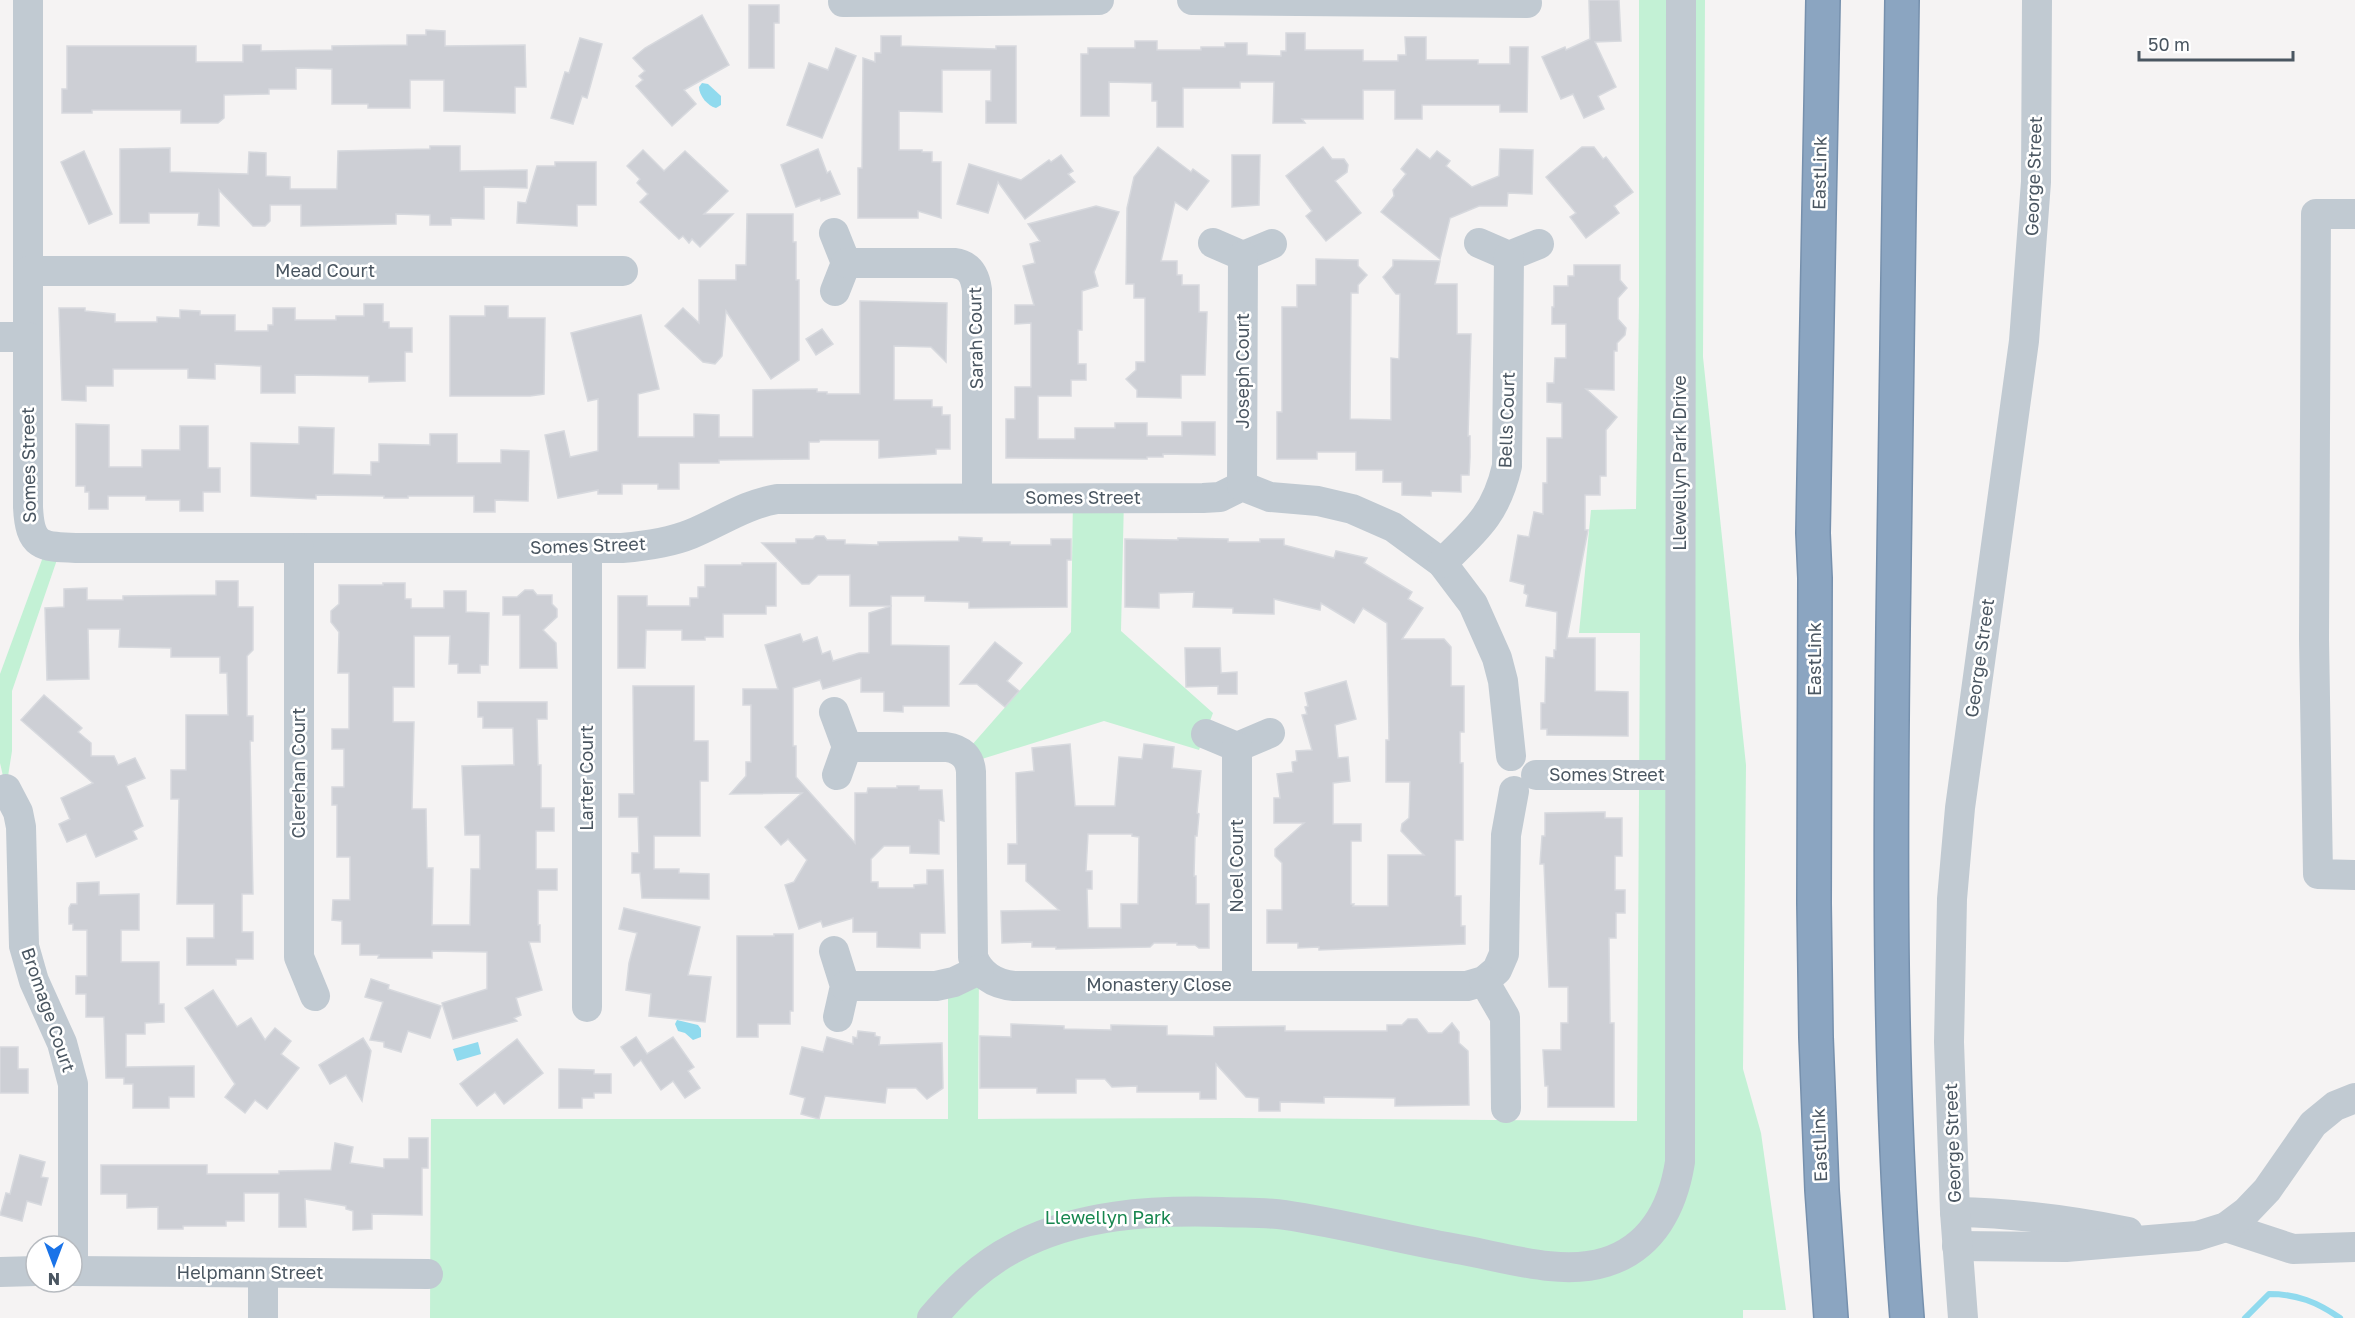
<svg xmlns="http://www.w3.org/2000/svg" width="2355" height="1318" font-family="'Golos Text',sans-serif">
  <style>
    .green { fill: #c3f1d5 }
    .water { fill: #90daee }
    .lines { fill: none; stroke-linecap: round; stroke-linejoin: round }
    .stream { stroke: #90daee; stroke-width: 6 }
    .building { fill: #cdcfd5; stroke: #d7d9de; stroke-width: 1.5; fill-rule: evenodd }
    .highway-casing { stroke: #7690ad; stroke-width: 36 }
    .minor { stroke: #c1cad2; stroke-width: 30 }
    .highway { stroke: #8ba5c1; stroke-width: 33 }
    .labels { text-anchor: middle; stroke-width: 5; stroke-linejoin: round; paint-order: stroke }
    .street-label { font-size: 18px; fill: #4a5661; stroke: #fff }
    .park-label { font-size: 18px; fill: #17864f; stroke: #fff }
  </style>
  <rect width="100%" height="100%" fill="#f5f3f3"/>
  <g class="green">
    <polygon points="1639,0 1705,0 1703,357 1746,765 1743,1069 1761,1133 1786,1310 1743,1310 1743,1318 430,1318 431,1119 948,1119 948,984 979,970 978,1119 1235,1118 1637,1121 1640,633 1579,633 1591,510 1636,509 1639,305"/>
    <polygon points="1073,498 1124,498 1121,631 1213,713 1199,750 1104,721 969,763 964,754 1071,632"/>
    <polygon points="47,546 61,548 12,691 12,751 6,789 0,763 0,674"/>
  </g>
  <g class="water">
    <path d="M702 83 708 84 721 96V105L716 108C708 106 699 96 699 87Z"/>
    <polygon points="677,1020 698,1025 701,1029 701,1037 693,1040 685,1033 678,1031 675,1024"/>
    <polygon points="478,1042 481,1054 457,1061 453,1049"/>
  </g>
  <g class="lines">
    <path class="stream" d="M2245 1318 2269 1294C2297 1294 2317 1302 2340 1318"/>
  </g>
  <g class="building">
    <polygon points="1589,0 1619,0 1621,41 1595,42 1616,87 1598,96 1604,109 1584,118 1573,94 1561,99 1542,57 1565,47 1566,50 1590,39"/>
    <polygon points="749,5 779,5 779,23 774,23 774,68 749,68"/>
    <polygon points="702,15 729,65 684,90 696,104 672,126 636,86 643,80 639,76 645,71 633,58 645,48"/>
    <polygon points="426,30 445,31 445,46 525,45 526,87 515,87 515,113 444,111 444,80 410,80 410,108 368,108 368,104 332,104 332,69 296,68 296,89 269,89 269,94 224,95 224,118 218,123 181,123 181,110 92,110 92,113 62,113 62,89 67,89 67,46 196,46 196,62 243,62 243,45 261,45 261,51 332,50 332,46 407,45 407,35 426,35"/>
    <polygon points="1286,33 1305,33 1305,50 1363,50 1363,61 1398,61 1398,55 1406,55 1405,37 1426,37 1426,60 1478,60 1478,64 1510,64 1510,47 1528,47 1527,112 1500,112 1500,105 1422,105 1422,119 1395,119 1395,90 1363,90 1363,119 1302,119 1305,123 1273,123 1274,82 1240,82 1240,88 1183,88 1183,127 1157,127 1157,101 1152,101 1152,83 1109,82 1109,116 1081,116 1081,54 1088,54 1088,48 1135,48 1135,41 1157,41 1157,50 1201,50 1201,47 1225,47 1225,43 1247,43 1247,55 1281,56 1281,51 1286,51"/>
    <polygon points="881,36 901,36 901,46 996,49 996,46 1016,46 1016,123 986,123 986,101 991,101 991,70 942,70 942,112 899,111 899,150 922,150 922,152 932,152 932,162 941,162 941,218 918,211 918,218 858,218 858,168 862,168 863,58 875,62 875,53 881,53"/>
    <polygon points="580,38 602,44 587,98 582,96 573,124 551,118 565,72 569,73"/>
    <polygon points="836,48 856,56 822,138 787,125 809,63 828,70"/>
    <polygon points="430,146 460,146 460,171 527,170 527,188 484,187 484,219 451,218 451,225 430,225 430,215 396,214 396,224 301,226 301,205 270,205 270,221 265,226 253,226 219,190 219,226 198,225 199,213 149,213 149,223 120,223 120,149 170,148 170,172 248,174 249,152 266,153 266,176 290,177 290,189 337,189 338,151 430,149"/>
    <polygon points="1158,147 1191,172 1193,169 1209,181 1187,210 1175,202 1161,261 1177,261 1177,275 1182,275 1182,285 1199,285 1199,312 1207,312 1205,375 1181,375 1181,398 1137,397 1137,390 1126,379 1136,370 1136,362 1145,362 1145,298 1134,298 1134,284 1126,284 1127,208 1134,177"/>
    <polygon points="1323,147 1332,159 1344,159 1348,165 1347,172 1335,181 1361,213 1326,241 1306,216 1312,211 1286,176"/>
    <polygon points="1582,147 1594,147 1603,159 1606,157 1633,192 1614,206 1619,213 1586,238 1570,217 1576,213 1546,177"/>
    <polygon points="818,149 827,173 830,171 840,194 821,201 820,198 796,207 781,165"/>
    <polygon points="1417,149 1430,159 1437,151 1450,161 1446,166 1472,187 1499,176 1500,149 1533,150 1532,194 1508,193 1507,206 1479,206 1450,218 1440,259 1381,212 1394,196 1393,190 1406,174 1401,169"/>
    <polygon points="643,150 664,171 685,151 728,191 704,214 733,214 700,247 692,239 689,243 683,236 679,239 640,202 648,194 637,183 640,179 627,166"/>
    <polygon points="84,151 112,214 89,224 61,162"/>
    <polygon points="1061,155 1073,171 1068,174 1075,182 1025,219 998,182 988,213 957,204 969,164 1021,180 1049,160 1051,162"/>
    <polygon points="1232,155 1260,155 1259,205 1232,207"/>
    <polygon points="555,162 596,162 596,205 577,205 577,226 517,223 518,202 526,203 537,166 555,166"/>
    <polygon points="1096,206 1119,212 1094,272 1098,286 1082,291 1082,330 1078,330 1078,364 1086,364 1086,380 1071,380 1071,396 1038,396 1038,439 1075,439 1075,428 1115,428 1115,423 1147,423 1147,436 1182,436 1182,422 1215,422 1215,455 1163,454 1163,457 1147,457 1147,459 1006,458 1006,419 1015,419 1015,387 1031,387 1031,323 1015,324 1015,305 1034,305 1023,266 1035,263 1030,244 1040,241 1028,224"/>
    <polygon points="747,214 793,214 793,242 796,242 796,280 799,280 799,360 771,379 726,311 722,356 715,364 703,362 665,326 683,308 699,323 699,280 736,280 736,265 746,265"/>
    <polygon points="1316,259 1358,260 1358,266 1367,275 1358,285 1358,293 1351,293 1350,419 1391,420 1391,358 1399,359 1400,294 1396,294 1383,277 1393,266 1393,260 1440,261 1435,284 1457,284 1457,334 1471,334 1468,436 1470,436 1470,457 1469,475 1461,475 1461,492 1431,491 1431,496 1402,495 1402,482 1383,482 1383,470 1356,470 1356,452 1317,452 1317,459 1277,459 1277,412 1282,412 1282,307 1297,307 1297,285 1316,285"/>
    <polygon points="1574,265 1620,265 1620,280 1627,288 1618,298 1618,319 1626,328 1625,335 1617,343 1617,351 1614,351 1614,390 1586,389 1617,417 1606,430 1606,476 1600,476 1600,495 1585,495 1585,530 1588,530 1567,638 1595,638 1595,691 1628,692 1628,736 1547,735 1547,729 1541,729 1541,703 1545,703 1546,657 1554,658 1554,650 1556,650 1557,612 1526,606 1528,595 1524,593 1525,585 1510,581 1518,535 1529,537 1534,512 1543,514 1543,483 1547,483 1547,438 1562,438 1562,403 1547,402 1547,383 1554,383 1555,358 1566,358 1566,324 1552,324 1552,307 1554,307 1554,286 1568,286 1568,276 1574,276"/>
    <polygon points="860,301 947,303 946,362 931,347 894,346 894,400 932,400 932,407 942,407 942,415 950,415 950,449 936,449 936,454 879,458 879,440 820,440 819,442 809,442 809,459 719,460 719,463 679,463 679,489 658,489 658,484 622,484 622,494 598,494 598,490 558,498 545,435 564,431 570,457 598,451 598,399 588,401 571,333 641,315 659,389 638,394 638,437 694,437 694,414 719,415 719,437 753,437 753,390 817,389 817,392 827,392 827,394 860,394"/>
    <polygon points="364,304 383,304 383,322 389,322 389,328 412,328 412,352 405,352 405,381 369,382 369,376 295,375 295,393 261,393 261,366 215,364 215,379 188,378 188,369 113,369 113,386 86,386 86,401 62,400 59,308 85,308 85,311 115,314 115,322 157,322 157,317 180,318 180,310 200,311 200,315 235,315 235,331 268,331 268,325 273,325 273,308 295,308 295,320 336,320 336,316 364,316"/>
    <polygon points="485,306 508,306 508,318 545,318 544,394 530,396 450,396 450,316 485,316"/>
    <polygon points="822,329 833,344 816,355 806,339"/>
    <polygon points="76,424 109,425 109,467 142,467 142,450 180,450 180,426 208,426 208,468 220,468 220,492 203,492 203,511 180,511 180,500 146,500 146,496 108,496 108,509 89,509 89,492 85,492 85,486 76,486"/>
    <polygon points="299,427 334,428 333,474 371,475 371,462 379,462 379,444 430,445 430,434 457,434 457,463 501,463 501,450 529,451 528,501 495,500 495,512 474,512 474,496 408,496 408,498 384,498 384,496 316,495 316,499 251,496 251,443 299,444"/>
    <polygon points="816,536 824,536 827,540 845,540 845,544 878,545 878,542 959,541 959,537 982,538 982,542 1010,542 1010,545 1051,545 1051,539 1071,539 1071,560 1067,560 1067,607 969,608 969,602 925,601 925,596 891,596 891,606 850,606 850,575 818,575 809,584 802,584 762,543 796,543 796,539 813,539"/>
    <polygon points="1178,538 1228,539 1228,542 1260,542 1260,539 1284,539 1284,545 1334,558 1336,551 1367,558 1364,563 1412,592 1408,599 1423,608 1402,639 1444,639 1451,647 1451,686 1464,686 1464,732 1460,732 1460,763 1463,763 1463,840 1455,840 1455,896 1461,896 1461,926 1465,926 1465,944 1319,950 1319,947 1298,948 1298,943 1267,943 1267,910 1282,910 1282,863 1275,856 1275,849 1304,823 1274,823 1274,798 1280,798 1277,774 1293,772 1292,762 1297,761 1296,751 1312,750 1302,715 1307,714 1305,707 1308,706 1305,693 1346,681 1356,719 1335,725 1338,758 1348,757 1350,781 1333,783 1333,824 1361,824 1361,841 1351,841 1351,904 1354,904 1353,906 1388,906 1388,855 1424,855 1401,831 1402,824 1409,818 1410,782 1386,782 1386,740 1389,740 1387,623 1363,608 1354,623 1321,603 1320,610 1274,599 1274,614 1233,613 1233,608 1193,607 1194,592 1159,593 1159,608 1125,607 1125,539 1178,540"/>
    <polygon points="742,563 776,563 776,606 766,606 766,614 723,614 723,637 705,637 705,640 682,640 682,630 646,630 645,668 618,668 618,596 647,596 647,606 690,606 690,598 698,598 698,587 705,587 705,565 742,565"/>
    <polygon points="216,581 238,581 238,607 253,607 253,650 247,656 247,716 253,716 253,741 250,741 253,894 242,894 242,932 253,932 253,959 236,959 236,965 187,965 187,938 214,938 214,904 177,904 179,799 171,799 171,770 186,770 186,715 228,715 227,673 220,673 220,657 171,657 171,648 119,647 120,629 88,629 89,679 47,680 45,608 64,607 64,589 87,588 87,600 123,600 123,596 216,595"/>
    <polygon points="383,583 405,583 405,599 411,599 411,608 444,608 444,591 466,591 466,612 489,613 488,665 480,665 480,673 458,673 458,664 449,664 450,636 414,636 414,687 393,687 393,722 414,722 412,809 426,809 427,868 433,868 432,925 470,925 471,869 480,869 480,835 465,835 462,766 514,765 513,728 483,728 483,717 478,717 478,702 547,702 547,719 537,719 538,765 541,765 541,808 554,808 554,831 536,831 536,869 557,869 557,890 538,890 538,925 540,925 540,942 529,942 542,990 516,998 521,1015 514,1018 517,1021 453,1039 442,1003 487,989 487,952 432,951 432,958 378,958 379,955 360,955 360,944 342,944 342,921 332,920 333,900 350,900 350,857 337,857 337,805 332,805 332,787 344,787 344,749 332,749 332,729 349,729 349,673 338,673 339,632 331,622 331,611 339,604 339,585 383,585"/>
    <polygon points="525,590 533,590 537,595 552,595 552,604 557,609 557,617 543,630 556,643 557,668 520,668 520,615 503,615 503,597 517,597"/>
    <polygon points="891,606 891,645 949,646 949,706 903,706 903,712 884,711 884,692 861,692 861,678 823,689 820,680 793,688 793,746 796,746 796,777 855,843 855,793 867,793 868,788 897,788 897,786 919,786 919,790 942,790 944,821 939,820 939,854 910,853 910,846 884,846 871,859 871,882 878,882 878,888 914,888 914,885 927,884 927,870 943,870 945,933 920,933 920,948 877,947 877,932 853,932 853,918 823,927 821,921 799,929 785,885 794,882 807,860 788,839 781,845 765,827 802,793 730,794 746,776 746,762 751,762 751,705 743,705 743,689 778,689 765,645 800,634 803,642 817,637 822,654 830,651 833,661 859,653 869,653 869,613"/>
    <polygon points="995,642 1022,663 1007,681 1019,691 1005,707 977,684 960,684"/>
    <polygon points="1185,648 1220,648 1221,673 1237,672 1237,694 1218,694 1218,686 1186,687"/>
    <polygon points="633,686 694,686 694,741 708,741 708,781 700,781 700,836 654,836 654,869 679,869 679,873 709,874 709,899 642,898 640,873 632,873 632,853 639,853 638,817 619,817 619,794 634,794"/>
    <polygon points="44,695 82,728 78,732 91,743 91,756 114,756 118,765 135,758 145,778 126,786 143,826 133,831 137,839 96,857 86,834 67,842 59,824 70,819 61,798 93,783 21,720"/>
    <path d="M1070 744 1075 806H1115L1119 757 1142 759 1144 744 1174 747 1172 768 1201 771 1197 813 1199 814 1197 836H1195L1194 876H1196V904H1209V948H1199L1195 945H1177V943H1154L1150 947 1056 949V947H1032V942L1002 943 1001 911 1059 910 1026 881V864H1008V844H1017L1016 773 1034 771 1032 748ZM1088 834H1132V836L1139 837 1138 904H1121V928H1088L1087 889H1092V871H1086Z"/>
    <polygon points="1605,812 1605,818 1622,818 1622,856 1615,856 1615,890 1625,890 1625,913 1616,913 1616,938 1609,938 1610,1023 1614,1023 1614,1107 1548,1107 1548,1086 1545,1086 1543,1050 1561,1050 1561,1023 1568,1023 1568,987 1549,987 1544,864 1540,864 1542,836 1545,836 1545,813"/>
    <polygon points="99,882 99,895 139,894 139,930 121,930 121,962 159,962 159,1004 164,1004 164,1022 145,1023 145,1034 126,1034 126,1067 194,1066 194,1097 169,1097 169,1108 133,1108 133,1084 124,1084 124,1078 106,1078 104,1017 86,1017 86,994 76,994 76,976 87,976 87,930 73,930 73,924 69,924 69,908 71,904 77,904 77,883"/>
    <polygon points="624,908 700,927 688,975 711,977 705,1022 649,1016 651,994 626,990 629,963 637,933 619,929"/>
    <polygon points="774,934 793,934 793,1011 790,1011 790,1024 758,1024 758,1037 737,1037 737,936 774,936"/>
    <polygon points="371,979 389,985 388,989 441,1006 430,1038 408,1031 401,1052 384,1047 384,1042 370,1040 383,1002 365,997"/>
    <polygon points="213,990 237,1027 251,1018 265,1040 275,1028 291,1041 281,1054 299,1068 267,1109 255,1100 245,1113 225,1097 235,1084 185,1008"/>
    <polygon points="1408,1019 1417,1019 1428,1033 1442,1033 1452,1023 1459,1032 1459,1043 1468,1051 1469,1105 1395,1106 1395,1098 1324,1097 1324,1103 1280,1102 1280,1111 1259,1111 1259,1098 1246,1097 1216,1064 1216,1099 1200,1099 1200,1092 1137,1092 1137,1086 1112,1087 1105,1079 1076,1079 1076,1093 1037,1093 1037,1088 980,1088 980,1036 1011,1037 1011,1024 1064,1026 1064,1029 1111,1030 1111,1025 1167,1026 1167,1035 1214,1036 1214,1027 1285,1026 1285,1031 1387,1031 1387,1025 1402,1025"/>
    <polygon points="858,1031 875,1033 875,1036 880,1037 879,1045 942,1043 943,1088 927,1099 916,1088 887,1088 885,1103 825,1096 819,1119 801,1114 805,1098 790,1094 802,1047 823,1052 827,1037 853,1044 853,1037 857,1038"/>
    <polygon points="636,1037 647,1054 673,1037 694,1067 688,1071 700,1088 685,1098 673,1081 661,1090 641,1060 634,1066 621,1047"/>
    <polygon points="363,1038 371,1051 362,1101 346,1075 330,1084 319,1065"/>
    <polygon points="517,1039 543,1073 504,1104 495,1092 477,1106 460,1084"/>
    <polygon points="0,1047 18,1047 18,1069 28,1069 28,1093 0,1093"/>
    <polygon points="559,1069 594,1070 594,1074 611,1074 611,1093 594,1093 594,1098 582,1098 582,1108 559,1108"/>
    <polygon points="409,1138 428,1138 428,1168 422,1168 422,1215 372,1214 372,1229 353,1230 353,1211 346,1209 346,1206 305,1199 306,1227 279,1227 279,1193 244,1193 244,1221 226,1221 226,1226 183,1226 183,1229 158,1229 158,1207 127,1208 127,1194 101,1194 101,1165 207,1165 207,1174 279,1174 279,1171 331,1170 335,1143 353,1147 350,1163 384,1168 384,1159 409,1159"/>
    <polygon points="20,1155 45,1162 41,1177 48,1178 41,1205 27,1201 22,1221 0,1215 6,1193 10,1194"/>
  </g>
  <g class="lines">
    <defs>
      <g id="highway">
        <polyline points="1823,0 1813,533 1815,578 1814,903 1816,1037 1822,1190 1831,1318"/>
        <path d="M1902 0C1899 210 1896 420 1893 629 1890 859 1889 1089 1907 1318"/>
      </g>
    </defs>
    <use href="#highway" class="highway-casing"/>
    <g class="minor">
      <path d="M28 0V507C30 548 42 547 79 548H622C645 546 669 543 691 534 720 522 746 504 777 499L1203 498 1220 497 1242 486 1270 497 1318 501 1352 509 1393 527 1442 563 1473 604 1497 658 1503 681 1511 756"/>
      <polyline points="1192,0 1527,3"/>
      <polyline points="843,2 1099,0"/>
      <polyline points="2355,214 2316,214 2314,639 2318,874 2355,875"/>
      <polyline points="834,233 846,263 835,291"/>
      <polyline points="1213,243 1243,256 1272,244"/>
      <polyline points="1479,243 1509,256 1539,244"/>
      <path d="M846 263H954C970 265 975 275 977 290V498"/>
      <polyline points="28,271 623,271"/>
      <polyline points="0,337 28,337"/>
      <polyline points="1242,486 1243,256"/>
      <polyline points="299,548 299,957 315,996"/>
      <polyline points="587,549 587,1007"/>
      <path d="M1442 563C1476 530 1496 514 1507 466L1509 256"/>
      <polyline points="834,712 847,747 837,775"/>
      <polyline points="1206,734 1237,747 1270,733"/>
      <path d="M847 747H946C961 749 970 757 971 772L973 957C980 975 994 984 1014 986H1467L1484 981 1497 970 1504 954 1506 835 1514 791"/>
      <polyline points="1237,747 1237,985"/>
      <polyline points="1536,775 1679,775"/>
      <polyline points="6,789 18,812 21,827 24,946 34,981 62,1043 73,1084 73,1271"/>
      <polyline points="834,951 845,986 838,1017"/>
      <polyline points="1484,981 1505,1017 1506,1108"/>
      <polyline points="845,986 936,986 954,982 979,970"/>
      <path d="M1955 1212C2015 1213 2069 1220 2128 1232"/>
      <polyline points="2226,1227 2293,1249 2355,1247"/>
      <polyline points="1957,1246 2066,1247 2197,1236 2226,1227 2246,1212 2267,1190 2313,1124 2335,1106 2355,1098"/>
      <polyline points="72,1271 428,1274"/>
      <polyline points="0,1272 36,1271"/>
      <polyline points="263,1318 263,1273"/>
      <path d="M932 1318C956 1290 981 1265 1014 1248 1077 1214 1152 1210 1222 1212 1243 1213 1264 1212 1285 1215 1345 1224 1404 1240 1463 1250 1507 1258 1562 1276 1606 1262 1653 1247 1673 1206 1680 1162L1681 0"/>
      <polyline points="1963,1318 1955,1212 1949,1042 1952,899 1960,808 2024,341 2036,182 2037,0"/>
    </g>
    <use href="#highway" class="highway"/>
  </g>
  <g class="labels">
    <g class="street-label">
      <text transform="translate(1820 173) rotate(-89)" y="6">EastLink</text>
      <text transform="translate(2034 176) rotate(-88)" y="6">George Street</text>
      <text x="325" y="277">Mead Court</text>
      <text transform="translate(976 338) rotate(-91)" y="6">Sarah Court</text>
      <text transform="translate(1243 371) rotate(-90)" y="6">Joseph Court</text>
      <text transform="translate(1507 420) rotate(-88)" y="6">Bells Court</text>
      <text transform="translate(1680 463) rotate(-90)" y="6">Llewellyn Park Drive</text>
      <text transform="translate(29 465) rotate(-91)" y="6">Somes Street</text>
      <text x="1083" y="504">Somes Street</text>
      <text transform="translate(588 546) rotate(-2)" y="6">Somes Street</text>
      <text transform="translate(1980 658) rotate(-82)" y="6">George Street</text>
      <text transform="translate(1815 659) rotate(-90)" y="6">EastLink</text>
      <text transform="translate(299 773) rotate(-90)" y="6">Clerehan Court</text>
      <text x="1607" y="781">Somes Street</text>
      <text transform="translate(587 778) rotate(-90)" y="6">Larter Court</text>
      <text transform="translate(1237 866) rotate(-90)" y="6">Noel Court</text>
      <text x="1159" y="991">Monastery Close</text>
      <text transform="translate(48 1010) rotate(71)" y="6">Bromage Court</text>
      <text transform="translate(1953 1143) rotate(-92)" y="6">George Street</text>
      <text transform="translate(1820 1145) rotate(-92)" y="6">EastLink</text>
      <text x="250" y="1279">Helpmann Street</text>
    </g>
    <g class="park-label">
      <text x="1108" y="1224">Llewellyn Park</text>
    </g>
  </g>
  <g transform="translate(54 1264) rotate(180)"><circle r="28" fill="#ffffff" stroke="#b7bbc0" stroke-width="1.5"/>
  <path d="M0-4.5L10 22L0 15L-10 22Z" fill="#1a73e8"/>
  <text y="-9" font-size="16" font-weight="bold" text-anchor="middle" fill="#4a5661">N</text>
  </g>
  <path d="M2139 51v9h154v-9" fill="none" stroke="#4a5661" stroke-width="3"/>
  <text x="2148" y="51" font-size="18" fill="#4a5661" stroke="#ffffff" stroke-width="4.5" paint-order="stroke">50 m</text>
</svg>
